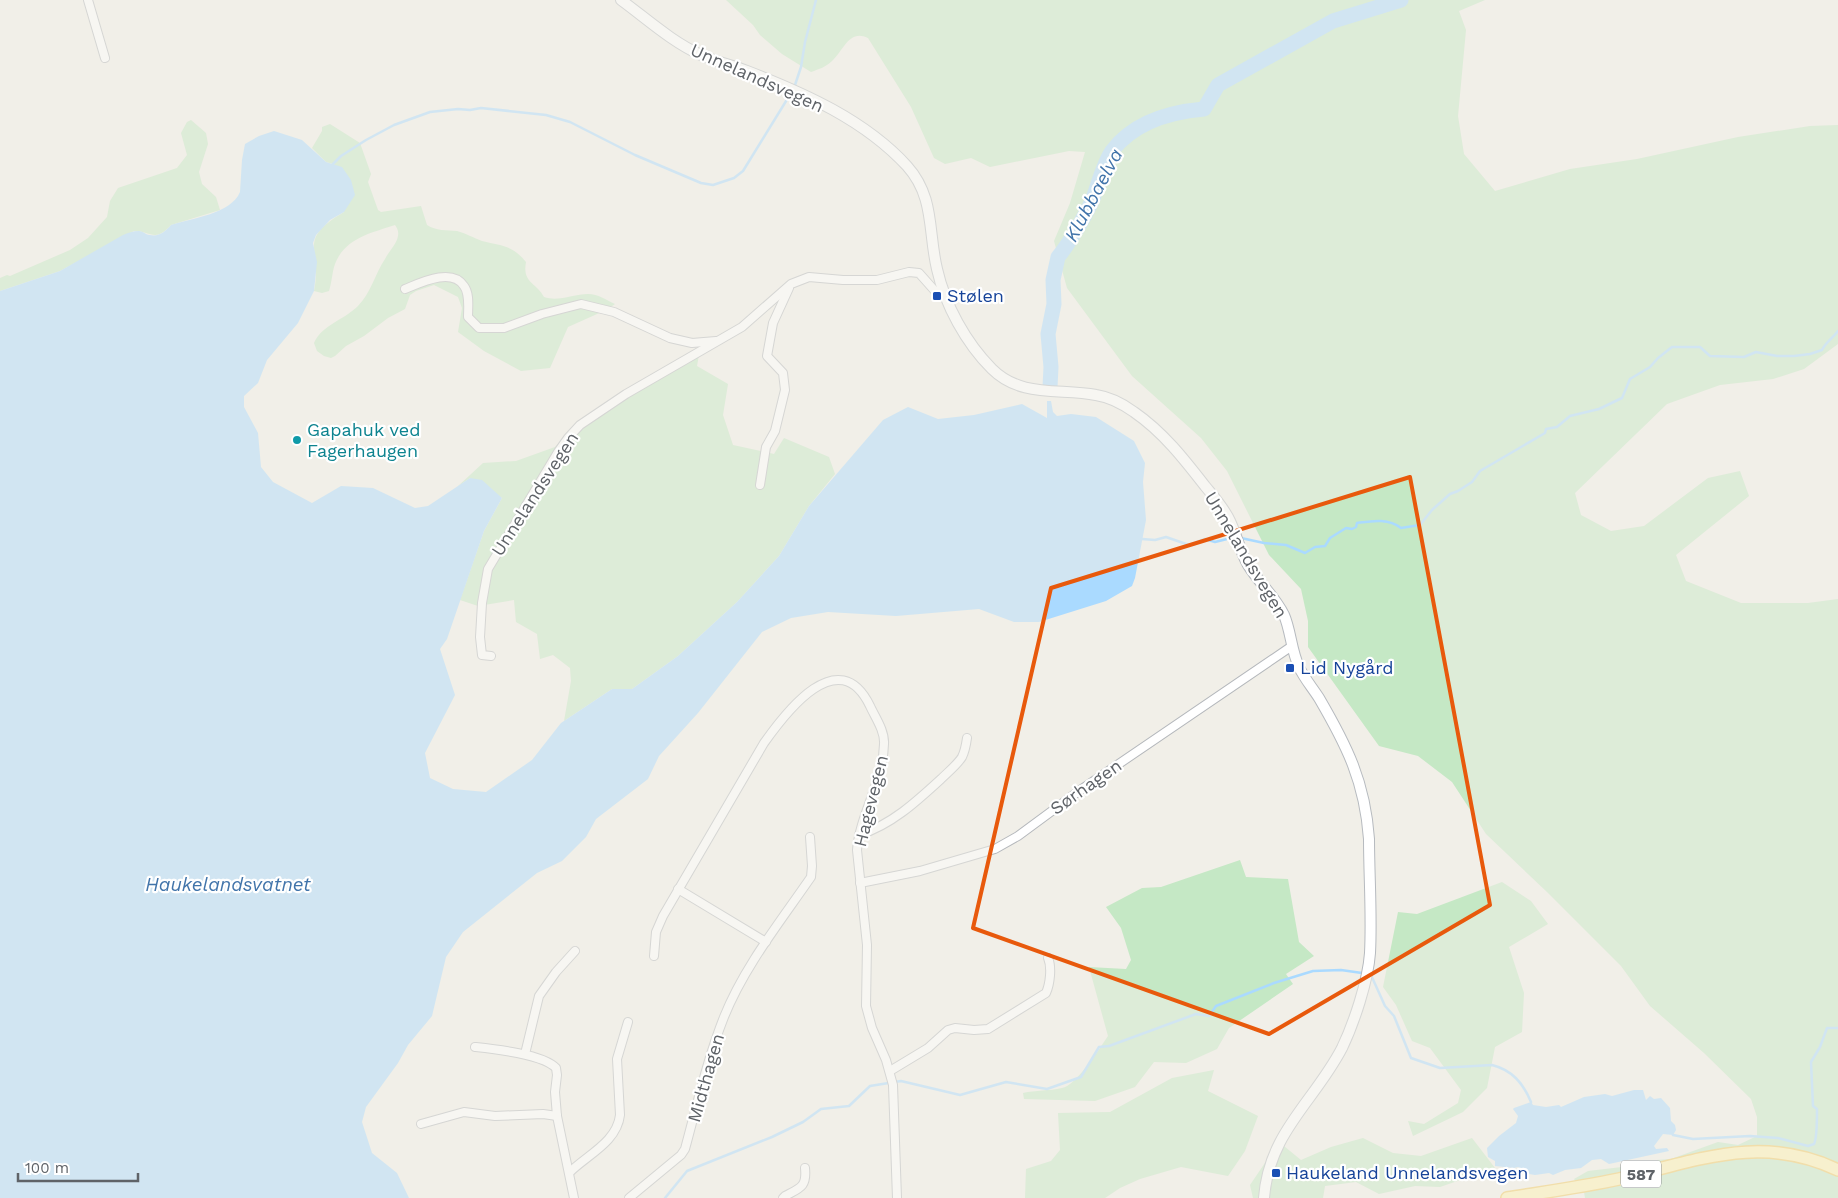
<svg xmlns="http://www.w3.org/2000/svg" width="1838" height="1198" font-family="'Work Sans',sans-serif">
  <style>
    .green { fill: #c5e8c5 }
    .water { fill: #aadaff }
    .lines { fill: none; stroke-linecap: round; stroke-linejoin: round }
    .stream { stroke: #aadaff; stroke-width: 2.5 }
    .river { stroke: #aadaff; stroke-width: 15 }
    .minor-casing { stroke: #b5b8bc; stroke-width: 10 }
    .secondary-casing { stroke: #b6babf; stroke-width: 12 }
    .primary-casing { stroke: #f2c960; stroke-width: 14 }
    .minor { stroke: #fff; stroke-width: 8 }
    .secondary { stroke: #fff; stroke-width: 10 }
    .primary { stroke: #fff2af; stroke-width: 11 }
    .marked { fill: none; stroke: #e8590c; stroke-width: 4; stroke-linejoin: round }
    .transit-dot { fill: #1a4fb4; stroke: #fff; stroke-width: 2 }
    .culture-dot { fill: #0f9aa8; stroke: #fff; stroke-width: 2 }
    .labels { text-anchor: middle; stroke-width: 4.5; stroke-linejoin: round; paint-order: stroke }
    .shield { fill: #fff; stroke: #8f9295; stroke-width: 1 }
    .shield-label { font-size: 16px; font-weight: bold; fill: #5f6368 }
    .street-label { font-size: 18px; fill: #5f6368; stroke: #fff }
    .transit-label { font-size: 18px; fill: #164399; stroke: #fff; text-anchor: start }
    .culture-label { font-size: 18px; fill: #0d838f; stroke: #fff; text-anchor: start }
    .water-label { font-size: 19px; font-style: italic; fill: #4174aa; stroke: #fff }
  </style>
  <rect width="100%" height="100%" fill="#f1efe8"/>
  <g class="green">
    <path d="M726 0H1485L1459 11 1466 30 1458 116 1464 154 1495 191 1570 169 1637 159 1738 137 1810 126 1838 125V344L1804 369 1773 379 1720 385 1667 404 1575 493 1581 515 1611 531 1644 526 1708 478 1740 471 1749 496 1676 555 1686 581 1741 603H1808L1838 599V1198H1585L1584 1192 1574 1179 1588 1171 1622 1167 1642 1161 1671 1159 1718 1142 1738 1145 1757 1136V1117L1751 1099 1704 1053 1650 1006 1621 966 1547 892 1486 834 1452 782 1418 756 1379 746 1308 647V621L1301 589 1269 555 1227 471 1201 438 1132 376 1067 288 1054 241 1070 203 1085 152 1069 151 990 167 971 158 945 164 934 158 911 107 868 38C849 29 844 50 832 61 826 67 819 69 811 72L782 54 760 35 753 25Z"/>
    <path d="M191 120 206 133 208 144 199 172 202 184 216 197 220 210 171 225C155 243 151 231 134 231L60 271 0 291V278L7 275 10 276 70 250 88 238 107 217 110 201 118 188 177 168 187 155 181 133 187 122Z"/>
    <path d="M330 124 360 143 371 174 368 182 378 210 381 212 421 206 427 225C436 231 446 230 457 231 465 233 474 238 482 241 502 246 512 245 526 262 522 283 536 282 544 297 558 302 574 294 588 294 598 294 606 300 615 304L606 310 568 327 550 368 521 371 484 351 458 332 462 308 458 297 434 285 416 291 410 295 405 309 388 318 364 336 346 346 335 356 331 358 324 356 317 351 314 343C322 325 344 320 358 306 371 293 375 274 385 259 389 251 397 244 398 236 399 231 397 228 395 225 371 233 345 238 335 264 332 272 332 282 329 291L322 293 314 291C323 248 295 241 344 212L333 164 326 162 312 148 322 131V127Z"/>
    <polygon points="700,349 697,366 728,384 723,415 733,445 774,454 784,438 829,457 835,474 809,506 779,556 737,602 678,656 632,689 612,689 564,721 571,681 570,668 553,655 540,659 537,634 516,622 514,600 478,606 460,600 484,531 502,498 470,478 457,487 483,463 516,461 555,447 575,427"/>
    <path d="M1240 860 1246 877 1288 879 1299 942 1314 956 1286 974 1293 984 1229 1028 1217 1049 1186 1063 1154 1062 1135 1087 1095 1101 1024 1099 1023 1093C1036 1090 1049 1091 1062 1088 1076 1086 1100 1048 1108 1036L1089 967 1126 969 1131 960 1121 928 1106 907 1142 888 1161 887Z"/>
    <polygon points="1502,882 1531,901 1548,924 1509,947 1524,993 1522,1032 1495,1047 1487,1088 1463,1112 1413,1136 1408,1121 1424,1124 1458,1103 1461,1090 1430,1048 1412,1041 1396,1005 1383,987 1398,912 1417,914"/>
    <polygon points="1214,1070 1208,1091 1258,1116 1245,1151 1228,1176 1181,1167 1140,1179 1120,1188 1105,1198 1025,1198 1026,1169 1051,1161 1060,1150 1058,1113 1110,1112 1172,1078"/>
    <polygon points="1363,1138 1393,1153 1421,1156 1472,1138 1495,1168 1440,1187 1415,1186 1379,1194 1356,1182 1325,1186 1323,1198 1253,1198 1250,1185 1279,1142 1301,1160 1331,1147"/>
  </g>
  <g class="water">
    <path d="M274 131 302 140 326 162 342 167 351 180 355 195 344 212 330 220 316 235 313 243 317 262 314 291 298 323 267 360 258 383 244 396V407L258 433 261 467 273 482 312 503 341 486 373 488 415 508 428 506 470 478 482 480 502 498 484 531 447 639 440 649 455 695 425 753 430 778 453 789 486 792 532 760 561 723 612 689H632L678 656 737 602 779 556 809 506 883 420 908 407 938 419 974 415 1022 404 1047 418V401H1051L1053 412 1057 416 1071 414 1096 417 1134 441 1145 463 1143 482 1146 520 1135 578 1132 586 1106 601 1039 622H1014L979 609 896 616 828 612 791 618 762 632 698 713 659 756 648 779 596 819 586 837 562 861 537 873 463 932 446 957 432 1016 408 1045 398 1063 366 1107 362 1122 372 1153 397 1173 409 1198H0V291L60 271 123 235C128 233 133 231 139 231 143 231 146 235 150 235 159 237 166 231 171 225 192 218 231 214 240 192L242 160 245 144 259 136Z"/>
    <polygon points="1634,1090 1643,1090 1646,1100 1650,1096 1654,1099 1661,1098 1670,1108 1671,1121 1675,1125 1676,1130 1673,1135 1663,1134 1654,1146 1656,1149 1667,1148 1669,1151 1609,1164 1601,1159 1592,1160 1581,1168 1565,1170 1553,1175 1549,1173 1535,1175 1529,1174 1518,1167 1514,1168 1495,1166 1495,1161 1488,1157 1487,1148 1499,1136 1516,1123 1518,1116 1513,1109 1514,1108 1531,1102 1533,1105 1546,1107 1559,1105 1561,1107 1584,1097 1605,1094 1612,1096"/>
  </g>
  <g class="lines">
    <g class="stream">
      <polyline points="794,88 801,67 805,42 816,0"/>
      <polyline points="333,164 341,156 366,140 394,125 430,112 458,109 470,110 481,108 546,115 570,122 635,155 701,183 713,185 734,178 743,171 791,93"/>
      <path d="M1241 538 1264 543 1286 545 1305 553 1315 547 1325 546 1330 538 1346 528 1352 529 1356 527 1357 523C1372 521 1388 518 1401 528L1420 525 1432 510 1450 494 1458 491 1472 482 1480 471 1545 433 1546 429 1557 427 1570 416 1599 409 1622 398 1630 379 1650 367 1658 358 1672 347H1700L1710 356 1744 357 1756 352 1777 356H1794L1810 354 1822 350C1826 342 1833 338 1838 331"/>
      <polyline points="1142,539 1155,540 1166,537 1189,545 1205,539 1215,542 1231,538"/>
      <path d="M1371 975 1385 1006 1394 1016 1411 1058 1440 1068 1492 1065C1512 1070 1523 1083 1531 1102"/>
      <path d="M1673 1135 1693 1139 1750 1136 1778 1138 1808 1146 1814 1144C1817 1139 1817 1116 1817 1109L1813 1106 1811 1062 1820 1047 1827 1028H1838"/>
      <polyline points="665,1198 687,1171 772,1137 803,1122 821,1109 849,1106 870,1086 901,1081 960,1095 1006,1082 1047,1089 1081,1077 1099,1047 1109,1046 1196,1014 1209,1016 1216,1006 1274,983 1313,971 1341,970 1362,973"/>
    </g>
    <path class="river" d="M1050 387 1051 367 1048 334 1054 304 1053 280 1058 257C1069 244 1085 216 1092 201 1098 186 1103 164 1112 151 1133 123 1170 112 1204 109L1218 85 1333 21 1401 0"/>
    <defs>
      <g id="minor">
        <polyline points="88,0 105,58"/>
        <path d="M405 289C420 283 452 267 464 286 470 294 468 307 468 317L479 328H504L542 314 581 304 614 312 670 338 692 343 716 341"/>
        <polyline points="760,485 766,447 775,431 785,390 783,373 767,356 773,323 789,288"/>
        <polyline points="491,656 482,655 480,637 482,603 488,569 558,452 568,438 580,425 626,394 742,327 791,284 809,277 843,280 877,280 909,272 919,273 935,291 943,290"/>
        <path d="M859 835C891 825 916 802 941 779 948 772 957 765 962 757 965 751 966 745 967 738"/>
        <polyline points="860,883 920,871 995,849 1018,836 1079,791 1292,646"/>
        <polyline points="678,889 766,942"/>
        <path d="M654 956 656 932 663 916 764 743C786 712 839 642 870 706 875 717 885 731 884 744 883 782 860 814 857 850L867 945 866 1006 872 1028 886 1060 893 1085 897 1198"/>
        <path d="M475 1047C494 1049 543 1054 556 1068L557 1075 555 1092 557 1116 574 1198"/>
        <polyline points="525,1054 539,996 556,972 575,951"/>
        <path d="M890 1071 928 1048 948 1030 955 1028 974 1030 988 1029 1046 993C1050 984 1052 967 1048 958"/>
        <polyline points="421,1124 464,1112 495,1116 543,1114 557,1116"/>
        <path d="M570 1172C587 1155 617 1142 620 1115L617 1059 628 1022"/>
        <path d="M629 1198 681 1155 685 1149C697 1105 707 1060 724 1017 744 967 780 922 811 877L812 866 810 837"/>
        <path d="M783 1198 785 1196C800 1188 807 1187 805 1168"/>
      </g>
      <path id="secondary" d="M621 0C647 19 672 42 701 55 716 62 732 65 747 71 804 93 865 120 907 166 935 197 928 232 937 269 945 305 966 343 992 369 1021 398 1060 388 1096 395 1109 397 1123 404 1134 412 1163 432 1184 459 1205 486 1214 497 1224 508 1230 521 1237 536 1240 551 1248 565 1259 583 1275 596 1284 615 1291 631 1291 650 1299 667 1304 678 1312 687 1319 698 1347 746 1365 782 1369 839 1369 876 1372 915 1370 953 1368 981 1354 1023 1342 1048 1314 1102 1269 1132 1264 1198"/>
      <path id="primary" d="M1507 1198C1545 1192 1582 1187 1619 1179 1696 1161 1761 1133 1838 1170"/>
    </defs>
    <use href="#minor" class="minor-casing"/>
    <use href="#secondary" class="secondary-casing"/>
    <use href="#primary" class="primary-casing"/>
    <use href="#minor" class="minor"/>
    <use href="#secondary" class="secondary"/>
    <use href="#primary" class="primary"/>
  </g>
  <path d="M0 0H1838V1198H0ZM1410 477 1490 905 1269 1034 973 928 1051 588Z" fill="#f1efe8" fill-opacity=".55" fill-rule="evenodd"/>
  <path class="marked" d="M1410 477 1490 905 1269 1034 973 928 1051 588Z"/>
  <g class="transit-dot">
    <rect x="932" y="291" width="10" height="10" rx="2.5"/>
    <rect x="1285" y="663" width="10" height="10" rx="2.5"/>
    <rect x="1271" y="1168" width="10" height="10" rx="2.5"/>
  </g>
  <circle class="culture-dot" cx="297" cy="440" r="5"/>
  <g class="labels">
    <rect class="shield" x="1621" y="1160.5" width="40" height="27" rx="4"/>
    <g class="shield-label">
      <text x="1641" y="1180">587</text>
    </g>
    <g class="street-label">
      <text transform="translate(757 78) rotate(24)" y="6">Unnelandsvegen</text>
      <text transform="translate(535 494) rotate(-57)" y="6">Unnelandsvegen</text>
      <text transform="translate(1246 555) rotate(59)" y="6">Unnelandsvegen</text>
      <text transform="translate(1086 787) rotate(-35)" y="6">Sørhagen</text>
      <text transform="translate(871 801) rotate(-76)" y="6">Hagevegen</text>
      <text transform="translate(706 1078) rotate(-74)" y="6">Midthagen</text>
    </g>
    <g class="transit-label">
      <text x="947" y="302">Stølen</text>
      <text x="1300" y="674">Lid Nygård</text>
      <text x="1286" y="1179">Haukeland Unnelandsvegen</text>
    </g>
    <g class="culture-label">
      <text x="307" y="436">Gapahuk ved<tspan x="307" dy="21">Fagerhaugen</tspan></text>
    </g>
    <g class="water-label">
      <text transform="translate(1093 195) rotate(-62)" y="7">Klubbaelva</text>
      <text x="228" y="891">Haukelandsvatnet</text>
    </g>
  </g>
  <path d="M18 1173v8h120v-8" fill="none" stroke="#5f6368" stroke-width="2.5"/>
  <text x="25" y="1173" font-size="15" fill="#5f6368" stroke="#ffffff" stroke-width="4" paint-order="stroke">100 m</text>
</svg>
